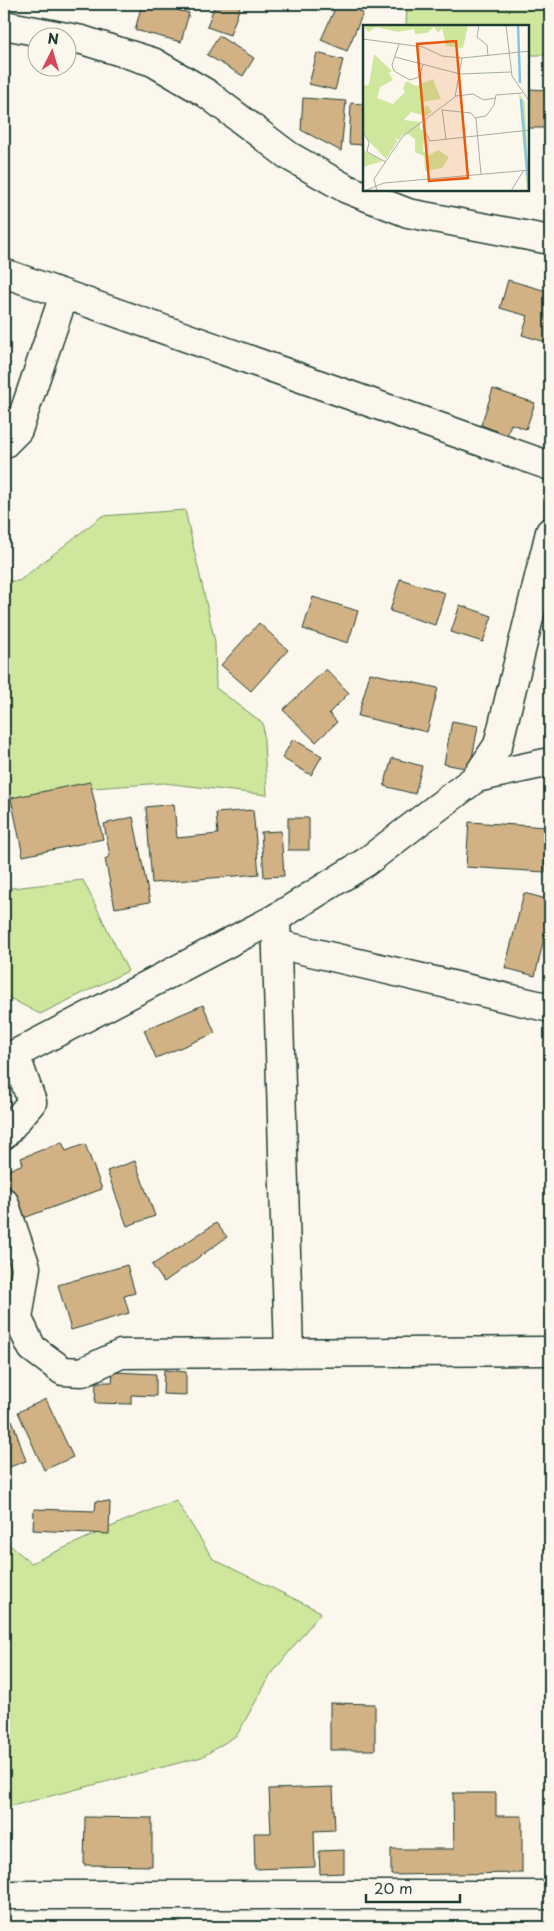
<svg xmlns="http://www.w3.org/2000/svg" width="554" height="1931" font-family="'Playpen Sans',sans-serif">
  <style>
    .green { fill: #cee79d; stroke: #769268 }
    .building { fill: #d2b285; stroke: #1f3d34 }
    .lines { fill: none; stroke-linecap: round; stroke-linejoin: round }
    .street-casing { stroke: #1f3d34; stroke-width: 31 }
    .secondary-casing { stroke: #1f3d34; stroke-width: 31 }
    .street { stroke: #fbf7ec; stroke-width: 28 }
    .secondary { stroke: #fbf7ec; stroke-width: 28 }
    .inset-river { fill: none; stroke: #89c2e8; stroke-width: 2.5 }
    .inset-road { fill: none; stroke: #a3ada2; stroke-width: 1 }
    .view { fill: #e8590c; fill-opacity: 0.15; stroke: #e8590c; stroke-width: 2.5 }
    .inset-edge { fill: none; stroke: #1f3d34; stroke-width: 2.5 }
  </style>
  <rect width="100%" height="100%" fill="#fbf7ec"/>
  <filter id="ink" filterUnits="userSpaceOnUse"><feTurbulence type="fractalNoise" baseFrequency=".02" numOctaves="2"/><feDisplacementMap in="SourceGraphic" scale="10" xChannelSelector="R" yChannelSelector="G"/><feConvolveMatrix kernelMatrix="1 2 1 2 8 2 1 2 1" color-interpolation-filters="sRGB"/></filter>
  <g filter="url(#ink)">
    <g class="green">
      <polygon points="407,4 550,4 550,55 528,55 528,26 406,26"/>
      <polygon points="185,510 215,642 216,688 263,723 267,795 164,783 78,789 4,807 4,581 19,581 102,516"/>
      <polygon points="83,880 128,971 40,1014 4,995 4,889"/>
      <polygon points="4,1211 8,1213 18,1319 4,1339"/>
      <polygon points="176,1500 213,1559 321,1612 270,1676 237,1735 202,1757 4,1808 4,1540 31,1563 124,1521"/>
    </g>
    <g class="building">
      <polygon points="142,4 154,4 189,13 181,42 135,30"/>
      <polygon points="215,4 241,4 230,35 207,27"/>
      <polygon points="337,4 342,4 363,13 347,51 321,40"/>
      <polygon points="219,36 254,58 243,76 207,55"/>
      <polygon points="317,53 343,60 335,90 309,84"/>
      <polygon points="528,89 550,90 550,128 528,128"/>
      <polygon points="303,98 346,101 341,151 301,130"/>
      <polygon points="351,103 364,104 364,145 349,144"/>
      <polygon points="508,280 550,292 550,338 549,343 522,335 528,316 500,308"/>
      <polygon points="493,389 535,403 526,429 511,424 507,435 481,425"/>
      <polygon points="400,579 445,593 435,625 390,611"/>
      <polygon points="313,597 358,611 348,643 303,629"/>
      <polygon points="460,605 492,616 483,642 451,632"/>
      <polygon points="259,623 288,650 251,691 221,665"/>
      <polygon points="326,669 349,693 329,713 337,722 316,742 283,710"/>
      <polygon points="370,673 438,688 427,732 358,716"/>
      <polygon points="452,721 478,726 470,769 444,764"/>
      <polygon points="293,739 322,756 311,775 282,758"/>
      <polygon points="392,758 422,766 415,794 384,786"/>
      <polygon points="90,782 103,839 23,856 11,798"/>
      <polygon points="174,804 177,838 218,834 216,813 253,810 259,874 152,883 146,807"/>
      <polygon points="133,817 150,902 115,908 105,859 110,856 104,824"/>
      <rect x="288" y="818" width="21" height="32"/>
      <polygon points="469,822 547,827 545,872 466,867"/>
      <polygon points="281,831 284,876 264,877 261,832"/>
      <polygon points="524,893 550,900 550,913 535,976 505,968"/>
      <polygon points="203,1005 215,1033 156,1058 144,1030"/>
      <polygon points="62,1142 66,1151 85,1144 102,1189 21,1219 4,1172 23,1164 21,1158"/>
      <polygon points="135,1161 155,1216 127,1226 107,1171"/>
      <polygon points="216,1223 227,1237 164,1282 152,1265"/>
      <polygon points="127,1265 135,1293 124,1296 129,1313 71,1330 58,1285"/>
      <polygon points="164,1370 186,1372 186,1395 163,1394"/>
      <polygon points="113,1372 156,1374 156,1396 131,1395 131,1404 95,1403 96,1382 112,1382"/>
      <polygon points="46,1399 73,1457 44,1470 18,1412"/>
      <polygon points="12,1420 26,1461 4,1469 4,1423"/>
      <polygon points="96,1501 110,1502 109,1534 33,1530 34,1509 95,1511"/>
      <polygon points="330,1703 375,1704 375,1750 330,1750"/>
      <polygon points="333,1787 335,1830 314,1831 315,1867 255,1869 254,1833 271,1833 269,1789"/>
      <polygon points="453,1793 496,1793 496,1816 522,1816 522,1873 391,1875 391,1849 454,1849"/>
      <polygon points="85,1817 152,1818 152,1866 84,1865"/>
      <polygon points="344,1850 344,1873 320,1874 319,1851"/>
    </g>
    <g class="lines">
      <defs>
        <g id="street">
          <polyline points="4,273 550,466"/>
          <polyline points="4,444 18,430 64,295"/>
          <polyline points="476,778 550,762"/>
          <polyline points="276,918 289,1353"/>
          <polyline points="277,944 550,1008"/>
          <polyline points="4,1060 276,918 366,862 476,778 498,745 550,532"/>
          <polyline points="4,1135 32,1102 15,1054"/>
          <polyline points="4,1202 26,1267 18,1319 32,1348 63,1371 82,1372 121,1354 550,1351"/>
        </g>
        <g id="secondary">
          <polyline points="4,25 82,40 153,62 206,93 289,156 347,189 408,213 550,240"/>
          <polyline points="4,1895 550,1895"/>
        </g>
      </defs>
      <use href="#street" class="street-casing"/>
      <use href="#secondary" class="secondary-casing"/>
      <use href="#street" class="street"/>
      <use href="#secondary" class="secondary"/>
    </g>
  </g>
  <g transform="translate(363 25)">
    <rect width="166" height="166" fill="#fbf7ec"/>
    <path d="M0 0H105L100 23 83 21 79 3 75 8 71 2 64 8 52 9 51 4 35 7 13 2 5 7ZM11 29 29 46 26 48 30 55 17 62 14 73 30 79 42 67 40 63 43 56 53 61 70 54 78 74 58 77 59 82 65 81 69 87 63 91 48 87 41 95 57 97V104L62 105 60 126 66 130 75 125 86 132 79 143 62 146 61 131 52 127V114L45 109 39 110 36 115 33 113 34 117 23 134 5 115 0 105V61L6 60ZM156 68 162 78 166 166H164ZM0 123 3 127 20 136 0 142Z" fill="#cee79d"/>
    <path class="inset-river" d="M155 0 157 58M158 74 166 166"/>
    <path class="inset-road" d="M116 0 114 12 124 20 125 31M143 0 149 51 167 77M0 14 60 22 79 31 99 33 167 26M36 19 29 40 31 46 47 55 56 52 60 40M32 32 97 49 148 47M93 71 110 69 121 75 132 73M79 84 83 114M79 85 108 88 113 94 118 149M112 93 123 91 131 80 133 70 159 68M61 94 60 102 67 116 167 105M0 107 6 117 4 127 23 137M1 166 21 158 167 145M14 166 11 154 40 111 92 72 99 33M148 166 161 145"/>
    <path class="view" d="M93 16 105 153 66 156 54 19Z"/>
    <rect width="166" height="166" class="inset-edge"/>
  </g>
  <rect width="554" height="1931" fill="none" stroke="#fbf7ec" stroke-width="20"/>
  <rect x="10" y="10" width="534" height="1911" fill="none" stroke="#1f3d34" stroke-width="2" filter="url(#ink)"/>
  <g transform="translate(52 52) rotate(5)"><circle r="24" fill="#fbf7ec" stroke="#a3ada2"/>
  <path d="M0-4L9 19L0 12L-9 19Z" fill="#d1495b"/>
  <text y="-8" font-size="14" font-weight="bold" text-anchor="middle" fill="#1f3d34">N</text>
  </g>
  <path d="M366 1894v8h94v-8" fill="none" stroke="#1f3d34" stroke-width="2.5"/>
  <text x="374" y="1894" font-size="15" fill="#1f3d34" stroke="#fbf7ec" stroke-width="4" paint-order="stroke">20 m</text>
</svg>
